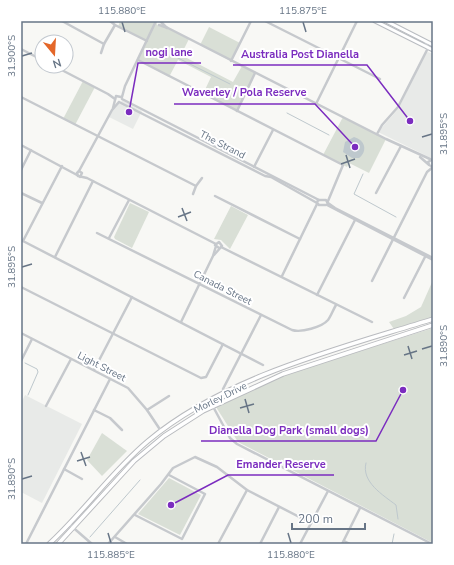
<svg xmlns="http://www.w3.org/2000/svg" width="454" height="565" font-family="'Nunito Sans',sans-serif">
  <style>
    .built { fill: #e8eae8 }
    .green { fill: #d9dfd6 }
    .water { fill: #bec8cd }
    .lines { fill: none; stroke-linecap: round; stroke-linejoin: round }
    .stream { stroke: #bec8cd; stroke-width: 1 }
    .major-casing { stroke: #b9bcc1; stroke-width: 5 }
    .highway-casing { stroke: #b9bbbf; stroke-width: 5.5 }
    .minor { stroke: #c6c9cd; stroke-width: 2.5 }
    .major { stroke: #fff; stroke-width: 3 }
    .highway { stroke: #fff; stroke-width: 3.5 }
    .ticks { fill: none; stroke: #677586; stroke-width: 1.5 }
    .labels { text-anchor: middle; stroke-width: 4; stroke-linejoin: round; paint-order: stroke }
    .street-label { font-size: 10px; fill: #677586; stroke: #fff }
    .leader { fill: none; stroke: #7b2cbf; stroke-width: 1.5 }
    .callout-dot { fill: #7b2cbf; stroke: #fff; stroke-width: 1.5 }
    .callout-label { font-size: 11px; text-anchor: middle; font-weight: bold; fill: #7b2cbf; stroke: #fff; stroke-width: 4; stroke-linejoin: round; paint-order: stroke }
    .neatline { fill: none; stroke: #677586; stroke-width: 1.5 }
    .ticks-label { font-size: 10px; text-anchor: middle; fill: #677586 }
  </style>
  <rect width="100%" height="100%" fill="#f8f8f5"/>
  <g class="built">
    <polygon points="428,52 433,54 433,159 378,132 399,108 425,53"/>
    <polygon points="122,100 142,111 133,129 109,117 117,102 120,104"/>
    <polygon points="25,395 82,424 42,503 21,492 21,403"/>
  </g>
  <g class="green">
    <polygon points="120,21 156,21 157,25 161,27 161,24 189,39 181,55 233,82 242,66 255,73 237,111 203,94 211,77 178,60 169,77 138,60 147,41 118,27"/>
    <polygon points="209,27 240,43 231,61 200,45"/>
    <polygon points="83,81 95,87 75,125 63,119"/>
    <polygon points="343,117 386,139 369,173 349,163 347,167 323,155"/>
    <polygon points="130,203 149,212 132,248 115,239 114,237"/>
    <polygon points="231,206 248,215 230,249 221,240 214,239"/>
    <polygon points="433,280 433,317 394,329 389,322 406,316 421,307"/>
    <polygon points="433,328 433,543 238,442 216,407 284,375"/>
    <polygon points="102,433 127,451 102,476 87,460"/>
    <polygon points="169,478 201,495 180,535 138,514"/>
  </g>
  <path class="water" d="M354 137C365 140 368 151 359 158H352L343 152 345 142Z"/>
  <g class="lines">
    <g class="stream">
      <polyline points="176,57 230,84"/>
      <polyline points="287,113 329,135"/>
      <polyline points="363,174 354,194 396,217"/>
      <polyline points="25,363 37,369 38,372 28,395"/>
      <path d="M366 463C361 482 383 495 396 505L398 519"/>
      <polyline points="90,537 140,480"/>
      <polyline points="392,544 394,534"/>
    </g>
    <defs>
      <g id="major">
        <polyline points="375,21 433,50"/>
        <polyline points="386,21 433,45"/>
      </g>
      <g id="highway">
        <path d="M49 544C84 512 111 472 148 441 226 376 338 349 433 319"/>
        <polyline points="58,544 134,461 164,436 203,411 283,374 433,325"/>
      </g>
    </defs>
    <use href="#major" class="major-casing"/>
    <use href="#highway" class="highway-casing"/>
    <g class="minor">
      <polyline points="62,21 104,44 115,25 147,41"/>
      <polyline points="110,21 115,25"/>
      <polyline points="265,21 380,79"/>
      <polyline points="161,22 167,28"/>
      <polyline points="159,25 168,28 386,139 430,159"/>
      <polyline points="21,49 42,60"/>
      <polyline points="101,53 104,44"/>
      <polyline points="138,60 343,165 328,201"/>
      <polyline points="231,61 251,21"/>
      <polyline points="54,66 108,94 115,99"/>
      <polyline points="21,97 196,186"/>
      <polyline points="122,97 125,86 156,21"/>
      <polyline points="122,99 319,200"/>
      <polyline points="119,102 265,176 271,177 317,203"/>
      <polyline points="316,104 357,21"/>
      <polyline points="113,108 116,96 121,97"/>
      <polyline points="237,111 255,73"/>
      <polyline points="377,134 382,125 398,107 428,48 425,41"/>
      <polyline points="21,145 77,175"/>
      <polyline points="420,157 428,164"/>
      <polyline points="254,167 273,130"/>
      <polyline points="433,167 429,165 428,162 433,159"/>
      <polyline points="21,170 31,150"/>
      <polyline points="79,171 112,110 119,102"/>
      <polyline points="80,177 82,173 79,171 77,173 78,176 87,178 216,244"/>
      <polyline points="21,193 42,203"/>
      <polyline points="376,193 401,146"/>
      <polyline points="193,194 196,186 202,178"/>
      <polyline points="215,196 300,239"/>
      <polygon points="318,200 326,200 328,204 326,205 319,205 317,203"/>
      <polyline points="328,203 335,208 433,258"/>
      <polyline points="327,205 433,260"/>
      <path d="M97 233 292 330C301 333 322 327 328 320 331 316 333 310 336 305"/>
      <polyline points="109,238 129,200"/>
      <polyline points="21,240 263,365"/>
      <polyline points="23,241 62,166"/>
      <polyline points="221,247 372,322"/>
      <polyline points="214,255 222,246 219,242 215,245 219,248"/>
      <polyline points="55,257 93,181"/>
      <polyline points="282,276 317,204"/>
      <polyline points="372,281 427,172 433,167"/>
      <polyline points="21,287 201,378 206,377 223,344"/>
      <polyline points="317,295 355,220"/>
      <polyline points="404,298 426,255"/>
      <polyline points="181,322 213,256 216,246"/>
      <polyline points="21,333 128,388 147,410 161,431"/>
      <polyline points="21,361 32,339"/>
      <polyline points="94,370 132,297"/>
      <polyline points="223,389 261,315"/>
      <polyline points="210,401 230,438 237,444 432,544"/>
      <polyline points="46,406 71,359"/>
      <polyline points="94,410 110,418 122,430"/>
      <polyline points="147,410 169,396"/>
      <polyline points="64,469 82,479"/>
      <polyline points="135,515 182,539 205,494 169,475"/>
      <polyline points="69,524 92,544"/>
      <polyline points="115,537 127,544"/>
      <polyline points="344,541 350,544"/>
      <polyline points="26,544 110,379"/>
      <polyline points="108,544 161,484 173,468 195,457 217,467 247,490 311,523"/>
      <polyline points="218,544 247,490"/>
      <polyline points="260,544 279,507"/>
      <polyline points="300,544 328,491"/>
      <polyline points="342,544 360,508"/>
    </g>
    <use href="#major" class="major"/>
    <use href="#highway" class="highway"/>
  </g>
  <path class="ticks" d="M122 22 125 32M303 22 306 32M22 56 32 53M422 137 432 134M346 155 350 168M341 164 355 159M182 208 187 221M178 217 191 212M22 267 32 264M408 346 412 359M422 349 432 346M404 355 417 351M245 399 249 413M240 408 254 404M81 452 86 466M77 461 90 457M22 479 32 476M108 533 111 543M288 533 291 543"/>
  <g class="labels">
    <g class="street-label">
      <text transform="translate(223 144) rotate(27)" y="4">The Strand</text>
      <text transform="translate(223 287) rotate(27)" y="4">Canada Street</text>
      <text transform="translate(102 366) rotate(27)" y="4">Light Street</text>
      <text transform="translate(220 397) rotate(-26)" y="4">Morley Drive</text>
    </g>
  </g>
  <path class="leader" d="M129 112L138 63H201M410 121L367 65H233M355 147L315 104H174M403 390L376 441H201M171 505L228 475H334"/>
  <g class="callout-dot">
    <circle cx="129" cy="112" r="4"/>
    <circle cx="410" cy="121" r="4"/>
    <circle cx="355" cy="147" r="4"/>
    <circle cx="403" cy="390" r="4"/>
    <circle cx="171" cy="505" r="4"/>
  </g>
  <g class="callout-label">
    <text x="169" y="56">nogi lane</text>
    <text x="300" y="58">Australia Post Dianella</text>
    <text x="244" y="96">Waverley / Pola Reserve</text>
    <text x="289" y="434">Dianella Dog Park (small dogs)</text>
    <text x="281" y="468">Emander Reserve</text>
  </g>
  <rect width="454" height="565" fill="none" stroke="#ffffff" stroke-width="44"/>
  <g transform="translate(54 54) rotate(162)"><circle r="19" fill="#ffffff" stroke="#c2c8cf"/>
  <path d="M0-3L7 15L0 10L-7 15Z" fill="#e46729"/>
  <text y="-6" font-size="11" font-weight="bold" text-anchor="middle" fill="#677586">N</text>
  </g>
  <path d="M292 523v6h73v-6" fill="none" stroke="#677586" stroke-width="2"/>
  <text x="298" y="523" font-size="12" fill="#677586" stroke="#ffffff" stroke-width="3" paint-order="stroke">200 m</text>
  <rect x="22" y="22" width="410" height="521" class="neatline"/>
  <g class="ticks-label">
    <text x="122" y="14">115.880°E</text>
    <text x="303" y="14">115.875°E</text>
    <text transform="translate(11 56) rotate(-90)" y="4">31.900°S</text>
    <text transform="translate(443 134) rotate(-90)" y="4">31.895°S</text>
    <text transform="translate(11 267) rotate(-90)" y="4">31.895°S</text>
    <text transform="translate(443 346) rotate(-90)" y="4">31.890°S</text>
    <text transform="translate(11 479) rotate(-90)" y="4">31.890°S</text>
    <text x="111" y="558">115.885°E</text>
    <text x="291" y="558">115.880°E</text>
  </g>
</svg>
